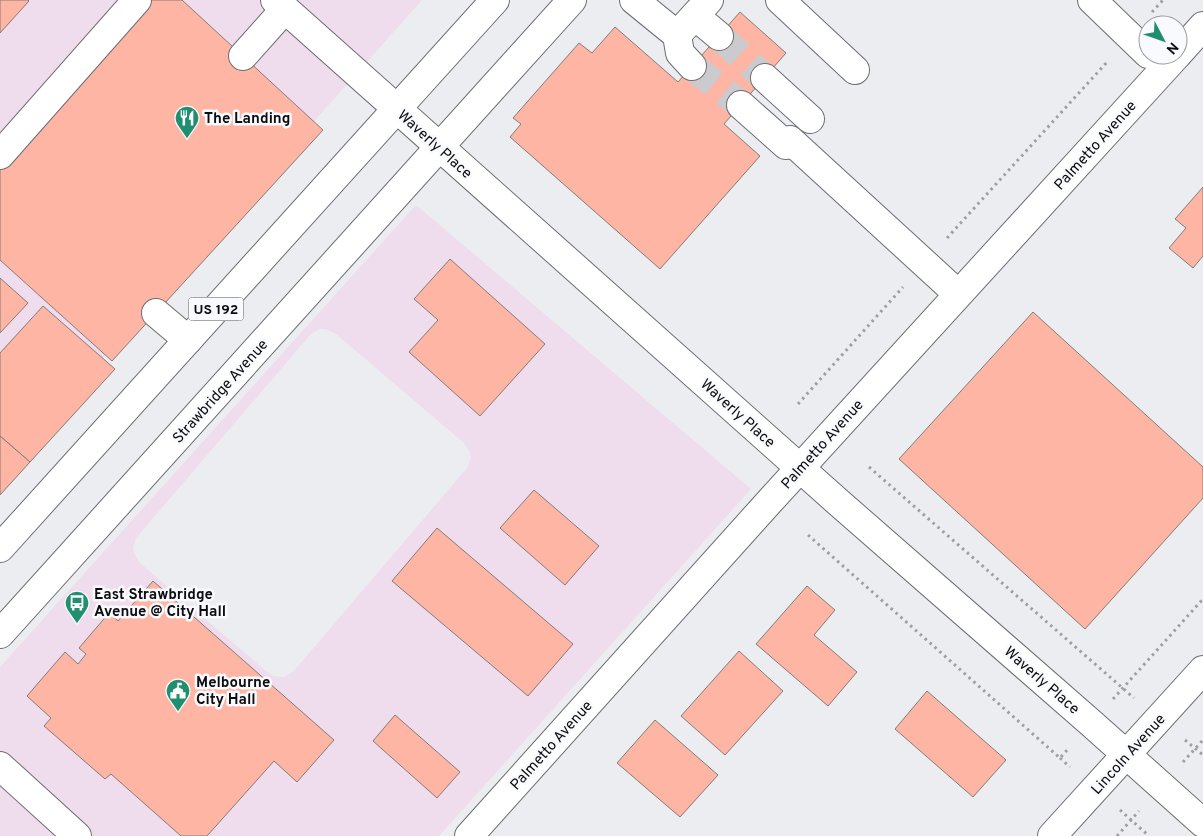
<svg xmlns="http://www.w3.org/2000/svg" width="1203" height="836" font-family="Overpass,sans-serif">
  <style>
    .commercial { fill: #efdced; fill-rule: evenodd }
    .building { fill: #feb5a3; stroke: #817c7b }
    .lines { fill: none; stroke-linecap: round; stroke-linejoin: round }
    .minor-tunnel { stroke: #cbcbcf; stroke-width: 28; stroke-dasharray: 28 14; stroke-linecap: butt }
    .minor-casing { stroke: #6c6d71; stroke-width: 30 }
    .major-casing { stroke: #6c6d71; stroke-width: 30 }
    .path { stroke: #9e9fa2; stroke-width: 3; stroke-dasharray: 2.5 4; stroke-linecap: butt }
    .minor { stroke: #fff; stroke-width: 28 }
    .major { stroke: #fff; stroke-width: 28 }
    .labels { text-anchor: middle; stroke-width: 5; stroke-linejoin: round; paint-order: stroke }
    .shield { fill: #f9fafe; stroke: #545457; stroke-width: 1 }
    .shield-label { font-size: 14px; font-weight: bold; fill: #0d0d0f }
    .poi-label { font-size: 15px; font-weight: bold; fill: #0d0d0f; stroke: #f9fafe; text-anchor: start }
    .street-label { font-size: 15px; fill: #0d0d0f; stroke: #f9fafe }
  </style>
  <rect width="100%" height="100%" fill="#ecedf1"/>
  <g class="commercial">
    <polygon points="0,0 422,0 0,474"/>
    <path d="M416 205 751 489 439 836H0V667ZM320 329H326L336 334 464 443 470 452 471 458 467 468 293 672 284 677 273 676 267 672 140 563 134 553 133 548 136 538 311 334Z"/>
  </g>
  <g class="building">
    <polygon points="0,0 28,0 29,1 0,33"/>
    <polygon points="144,0 182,0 323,130 112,361 0,260 0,158"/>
    <polygon points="740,12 786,53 724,124 760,156 660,269 510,137 521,124 513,118 579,43 592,53 615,27 678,82"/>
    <polygon points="1203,187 1203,256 1193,268 1169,248 1186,228 1175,219"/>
    <polygon points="450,259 545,344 480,416 409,352 438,320 414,299"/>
    <polygon points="0,278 28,303 0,333"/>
    <polygon points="43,306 115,369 30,462 0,436 0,353"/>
    <polygon points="1033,312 1203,467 1203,498 1085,629 899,459"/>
    <polygon points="0,436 30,462 0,495"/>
    <polygon points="534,490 599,546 565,585 500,528"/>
    <polygon points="437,528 573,644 528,696 392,581"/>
    <polygon points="153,581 334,740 297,782 274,761 207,836 181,836 111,774 105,779 44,726 51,718 27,696 65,652 78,664 86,654 79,648 109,613 118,621"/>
    <polygon points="807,586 835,610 814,635 857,672 828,706 756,644"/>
    <polygon points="739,651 783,691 725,755 681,716"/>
    <polygon points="927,691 1006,760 973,797 895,729"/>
    <polygon points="395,715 460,772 437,798 373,741"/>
    <polygon points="655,720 718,775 680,817 617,763"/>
  </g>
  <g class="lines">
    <g class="minor-tunnel">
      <polyline points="719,36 765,78"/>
      <polyline points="692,66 741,105"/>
    </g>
    <defs>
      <g id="minor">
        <polyline points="275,0 838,502 1091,723 1203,823"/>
        <polyline points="634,0 677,35 680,53 692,66"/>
        <polyline points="780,0 855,70"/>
        <polyline points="1092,0 1148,54"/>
        <polyline points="695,16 719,36"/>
        <polyline points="677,35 709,0"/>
        <polyline points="1178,54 1203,26"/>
        <polyline points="243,56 285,9"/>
        <polyline points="765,78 810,119"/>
        <polyline points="741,105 786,145"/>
        <polyline points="790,140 958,294"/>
        <polyline points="0,155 137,0"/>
        <polyline points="156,313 188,340"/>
        <polyline points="0,766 77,836"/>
        <polyline points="469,836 770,501 1177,55"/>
        <polyline points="1052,836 1203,670"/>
      </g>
      <g id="major">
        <polyline points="0,548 495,0"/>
        <polyline points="0,634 572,0"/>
      </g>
    </defs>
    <use href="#minor" class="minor-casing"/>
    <use href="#major" class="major-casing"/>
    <g class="path">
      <polyline points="1152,12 1163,0"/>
      <polyline points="947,238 1108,61"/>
      <polyline points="798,404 903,287"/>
      <polyline points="869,467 1134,698"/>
      <polyline points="808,535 1060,758 1069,748"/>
      <polyline points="1113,699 1203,599"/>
      <polyline points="1185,740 1203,755"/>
      <polyline points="1060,758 1070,767"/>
      <polyline points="1183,762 1203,740"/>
      <polyline points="1120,810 1149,836"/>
      <polyline points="1117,836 1139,811"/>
    </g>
    <use href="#minor" class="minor"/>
    <use href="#major" class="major"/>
  </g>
  <defs>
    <symbol id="restaurant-pin" viewBox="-11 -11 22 30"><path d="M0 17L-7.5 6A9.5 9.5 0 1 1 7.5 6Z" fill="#1f8f6f" stroke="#f9fafe"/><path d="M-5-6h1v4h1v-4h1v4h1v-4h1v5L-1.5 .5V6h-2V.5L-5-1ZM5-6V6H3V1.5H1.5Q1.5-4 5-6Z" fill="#fff"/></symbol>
    <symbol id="bus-pin" viewBox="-11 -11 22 30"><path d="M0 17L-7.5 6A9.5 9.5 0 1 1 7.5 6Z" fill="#1f8f6f" stroke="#f9fafe"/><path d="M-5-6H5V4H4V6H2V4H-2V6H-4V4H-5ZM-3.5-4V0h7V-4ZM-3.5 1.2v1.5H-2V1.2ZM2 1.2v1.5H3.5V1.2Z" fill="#fff"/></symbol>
    <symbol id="civic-pin" viewBox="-11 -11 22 30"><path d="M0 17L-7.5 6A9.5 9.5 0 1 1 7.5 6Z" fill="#1f8f6f" stroke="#f9fafe"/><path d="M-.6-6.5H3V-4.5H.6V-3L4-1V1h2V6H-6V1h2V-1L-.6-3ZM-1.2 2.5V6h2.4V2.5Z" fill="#fff"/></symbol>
  </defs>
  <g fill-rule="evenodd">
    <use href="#restaurant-pin" x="173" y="104" width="28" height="38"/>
    <use href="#bus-pin" x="63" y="589" width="28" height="38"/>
    <use href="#civic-pin" x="164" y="677" width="28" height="38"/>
  </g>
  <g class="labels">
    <rect class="shield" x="188.5" y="297.5" width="55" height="23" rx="4"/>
    <g class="shield-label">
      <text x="216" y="314">US 192</text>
    </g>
    <g class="poi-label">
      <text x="204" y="123">The Landing</text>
      <text x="94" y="599">East Strawbridge<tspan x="94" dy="17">Avenue @ City Hall</tspan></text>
      <text x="196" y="687">Melbourne<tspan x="196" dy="17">City Hall</tspan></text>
    </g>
    <g class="street-label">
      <text transform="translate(435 144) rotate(42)" y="5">Waverly Place</text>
      <text transform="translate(1095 145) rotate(-48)" y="5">Palmetto Avenue</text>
      <text transform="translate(220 391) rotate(-48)" y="5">Strawbridge Avenue</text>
      <text transform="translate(738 413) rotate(42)" y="5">Waverly Place</text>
      <text transform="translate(822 444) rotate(-48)" y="5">Palmetto Avenue</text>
      <text transform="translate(1042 680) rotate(41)" y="5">Waverly Place</text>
      <text transform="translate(551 745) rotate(-48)" y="5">Palmetto Avenue</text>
      <text transform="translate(1128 754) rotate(-48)" y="5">Lincoln Avenue</text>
    </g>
  </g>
  <g transform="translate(1163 40) rotate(131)"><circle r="24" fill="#f9fafe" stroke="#9b9b9e"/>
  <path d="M0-4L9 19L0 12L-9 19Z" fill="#1f8f6f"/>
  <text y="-8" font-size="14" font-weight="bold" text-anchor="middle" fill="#0d0d0f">N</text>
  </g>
</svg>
